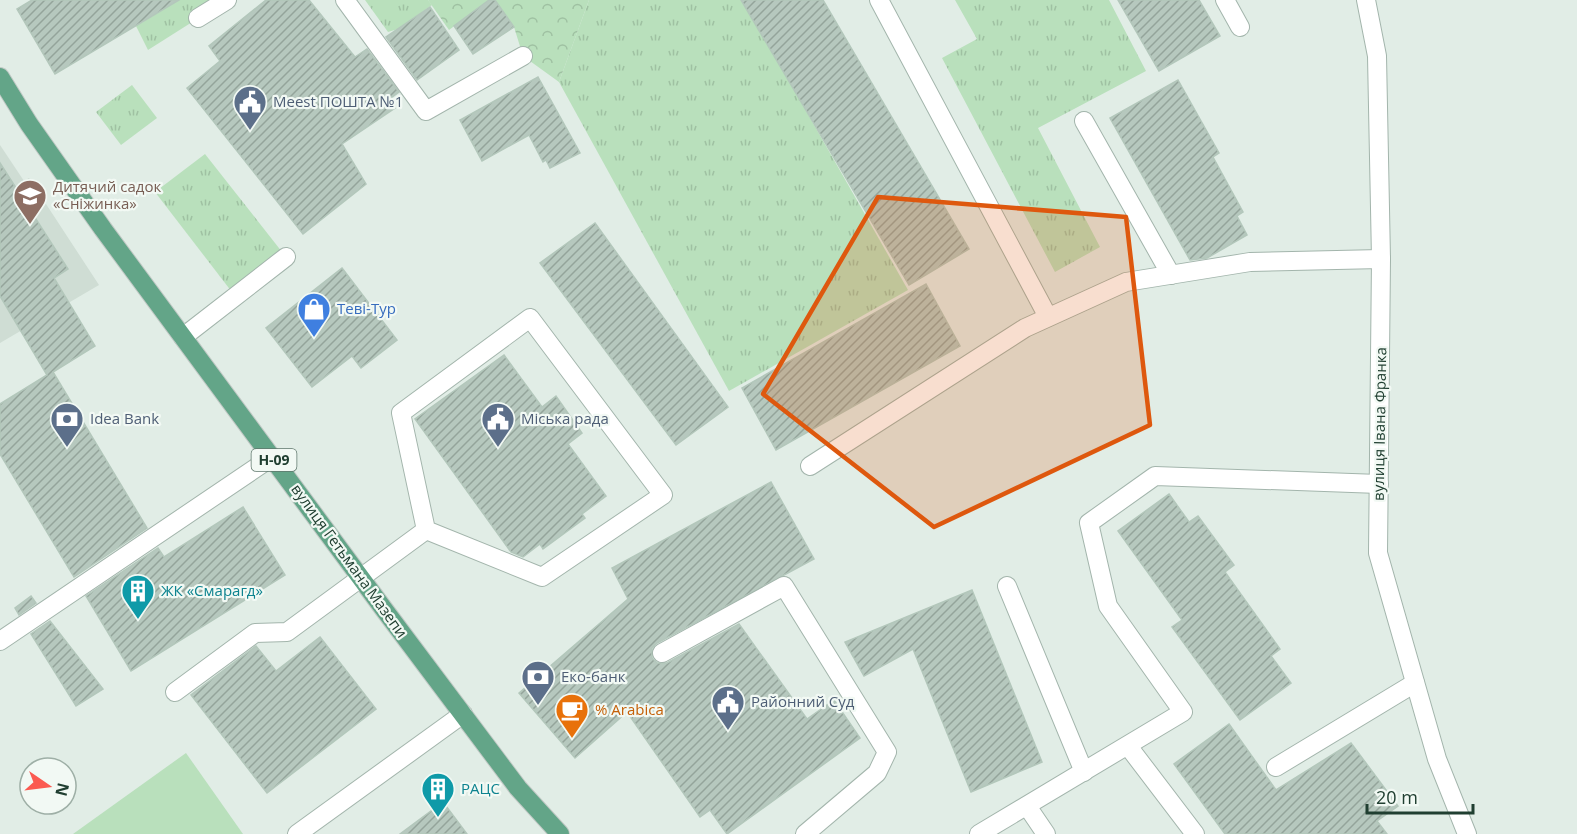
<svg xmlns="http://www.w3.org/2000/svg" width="1577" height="834" font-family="'Open Sans',sans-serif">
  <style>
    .built { fill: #cfddd4 }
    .grass { fill: url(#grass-tufts) }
    .forest { fill: url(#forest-crowns) }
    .garden { fill: #b9e0bc }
    .building { fill: url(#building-hatch); stroke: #b3c7bb; stroke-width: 1.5 }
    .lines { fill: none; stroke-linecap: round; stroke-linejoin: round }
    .minor-casing { stroke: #a3b5ac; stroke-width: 20 }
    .major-casing { stroke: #c1c9c5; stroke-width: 20 }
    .minor { stroke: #fff; stroke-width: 18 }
    .major { stroke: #63a588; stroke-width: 18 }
    .marked { fill: #de580e; fill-opacity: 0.2; stroke: #de580e; stroke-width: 4.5; stroke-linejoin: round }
    .labels { text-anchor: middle; stroke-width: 4.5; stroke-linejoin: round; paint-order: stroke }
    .shield { fill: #f2f9f4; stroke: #5f776c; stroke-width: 1.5 }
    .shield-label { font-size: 14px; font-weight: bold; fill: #203f31 }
    .service-label { font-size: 15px; fill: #4e5e75; stroke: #f2f9f4; text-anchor: start }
    .education-label { font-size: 15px; fill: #785e54; stroke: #f2f9f4; text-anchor: start }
    .shop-label { font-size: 15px; fill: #366cbe; stroke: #f2f9f4; text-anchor: start }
    .street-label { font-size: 15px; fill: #203f31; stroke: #f2f9f4 }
    .culture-label { font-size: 15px; fill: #0d838f; stroke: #f2f9f4; text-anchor: start }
    .food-label { font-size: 15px; fill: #c56008; stroke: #f2f9f4; text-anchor: start }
  </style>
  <defs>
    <pattern id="grass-tufts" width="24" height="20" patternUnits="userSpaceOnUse" patternTransform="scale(1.5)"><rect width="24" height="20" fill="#b9e0bc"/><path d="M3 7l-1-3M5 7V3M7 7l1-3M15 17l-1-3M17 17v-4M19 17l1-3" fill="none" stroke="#9fc1a2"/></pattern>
    <pattern id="forest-crowns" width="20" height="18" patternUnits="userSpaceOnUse" patternTransform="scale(1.5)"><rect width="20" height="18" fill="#b9e0bc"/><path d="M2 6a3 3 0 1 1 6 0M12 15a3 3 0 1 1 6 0" fill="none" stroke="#9fc1a2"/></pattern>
    <pattern id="building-hatch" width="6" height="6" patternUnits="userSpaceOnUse" patternTransform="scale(1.5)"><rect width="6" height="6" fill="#b6c8be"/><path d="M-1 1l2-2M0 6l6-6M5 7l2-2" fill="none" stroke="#94a49b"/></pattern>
  </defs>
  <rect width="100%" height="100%" fill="#e1ede6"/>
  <polygon class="built" points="0,145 24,181 29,178 99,285 0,343"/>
  <g class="grass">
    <polygon points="179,0 227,0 148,50 136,26"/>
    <polygon points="365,0 428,0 432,5 398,29 388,32"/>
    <polygon points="589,0 743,0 908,290 729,391 559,82"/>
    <polygon points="955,0 1109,0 1146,71 1038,128 1100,247 1055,272 942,58 977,39"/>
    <polygon points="132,85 157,118 121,145 96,112"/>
    <polygon points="205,154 286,257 235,296 155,192"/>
  </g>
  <g class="forest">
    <polygon points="428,0 489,0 449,30"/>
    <polygon points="495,0 589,0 559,82 523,56 514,27"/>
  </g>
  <polygon class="garden" points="186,753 243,834 73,834"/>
  <g class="building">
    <polygon points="32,0 179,0 55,74 17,9"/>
    <polygon points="266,0 309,0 355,57 367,49 399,92 388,100 395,108 342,144 366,184 303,234 187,88 220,61 209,46"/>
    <polygon points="489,0 495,0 514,27 473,54 454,26"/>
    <polygon points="741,0 823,0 969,249 909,285"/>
    <polygon points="1118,0 1199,0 1220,36 1159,71"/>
    <polygon points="430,7 459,50 417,80 386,37"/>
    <polygon points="538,77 580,153 550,168 546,160 543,162 529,135 482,161 460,120"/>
    <polygon points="1178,80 1219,153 1213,157 1243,212 1237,216 1247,235 1207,258 1190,260 1110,118"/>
    <polygon points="0,163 68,269 54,278 95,346 53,372 147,528 74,577 0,454 0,404 47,375 0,296"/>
    <polygon points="595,223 728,407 676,445 540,263"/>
    <polygon points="342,268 397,340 361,368 352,356 312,387 266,328"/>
    <polygon points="926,284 960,346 776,450 742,388"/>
    <polygon points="504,355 542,407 556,396 582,433 568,444 606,496 582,514 585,518 543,549 540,544 523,557 511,552 415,419"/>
    <polygon points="771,482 814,559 657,643 652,648 652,658 657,663 667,663 739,624 807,719 834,700 860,738 727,834 710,810 700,817 627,712 575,758 519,693 628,599 612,568"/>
    <polygon points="1169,494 1189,522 1198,516 1234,565 1225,572 1280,649 1271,656 1291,683 1240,720 1172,627 1182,620 1118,531"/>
    <polygon points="243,507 285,575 131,671 86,596 158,548 164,557"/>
    <polygon points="972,590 1042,762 971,792 913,649 864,676 845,642"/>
    <polygon points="31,596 36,603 19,615 15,608"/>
    <polygon points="50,621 103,689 76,706 31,634"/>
    <polygon points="320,637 376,709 267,793 191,695 256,646 276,671"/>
    <polygon points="1229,724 1276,790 1351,743 1398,806 1377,821 1387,834 1225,834 1174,764"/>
    <polygon points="443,802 467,834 400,834"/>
  </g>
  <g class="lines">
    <defs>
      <g id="minor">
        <polyline points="345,0 426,111 523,56"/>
        <polyline points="879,0 1048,317"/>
        <polyline points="1225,0 1240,27"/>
        <polyline points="1366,0 1377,56 1381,259 1378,553 1437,759 1467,834"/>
        <polyline points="198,18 227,0"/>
        <polyline points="1084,121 1171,275"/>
        <polygon points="530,318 663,495 542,577 426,530 401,413"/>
        <polyline points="183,337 286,257"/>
        <polyline points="810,466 1025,328 1126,282 1250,262 1381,259"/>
        <polyline points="1007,586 1084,772"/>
        <polyline points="0,641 272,457"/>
        <polyline points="662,653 784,586 887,752 877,773 805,834"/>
        <polyline points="175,692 255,633 287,632 426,530"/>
        <polyline points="1128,746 1195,834"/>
        <polyline points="1276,767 1415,683"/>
        <polyline points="1027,806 1046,834"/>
        <polyline points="297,834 463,714"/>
        <polyline points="979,834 1183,712 1108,606 1089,523 1155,476 1379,484"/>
      </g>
      <polyline id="major" points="0,77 29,124 103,229 383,608 518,788 560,834"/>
    </defs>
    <use href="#minor" class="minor-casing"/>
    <use href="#major" class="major-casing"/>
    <use href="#minor" class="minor"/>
    <use href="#major" class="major"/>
  </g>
  <path class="marked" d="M878 197 1126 217 1150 425 934 527 763 394Z"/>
  <defs>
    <symbol id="civic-pin" viewBox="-11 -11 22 30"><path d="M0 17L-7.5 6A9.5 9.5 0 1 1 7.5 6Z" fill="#5c6f8a" stroke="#f2f9f4"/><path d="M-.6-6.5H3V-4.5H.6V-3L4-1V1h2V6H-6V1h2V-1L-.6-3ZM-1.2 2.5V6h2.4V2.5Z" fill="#fff"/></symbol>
    <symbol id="school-pin" viewBox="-11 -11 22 30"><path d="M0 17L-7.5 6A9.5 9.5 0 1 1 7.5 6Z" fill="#8d6e63" stroke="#f2f9f4"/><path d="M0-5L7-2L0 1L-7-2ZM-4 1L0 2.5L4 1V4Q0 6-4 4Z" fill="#fff"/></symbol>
    <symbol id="shop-pin" viewBox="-11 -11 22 30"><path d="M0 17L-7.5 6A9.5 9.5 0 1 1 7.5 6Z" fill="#3f7fe0" stroke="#f2f9f4"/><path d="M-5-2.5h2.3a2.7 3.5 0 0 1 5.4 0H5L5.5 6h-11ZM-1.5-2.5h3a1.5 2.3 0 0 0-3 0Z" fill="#fff"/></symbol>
    <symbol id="bank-pin" viewBox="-11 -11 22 30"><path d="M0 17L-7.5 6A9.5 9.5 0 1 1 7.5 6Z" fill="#5c6f8a" stroke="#f2f9f4"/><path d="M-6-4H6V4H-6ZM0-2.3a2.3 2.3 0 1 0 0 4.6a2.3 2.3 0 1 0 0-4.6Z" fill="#fff"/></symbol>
    <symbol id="building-pin" viewBox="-11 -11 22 30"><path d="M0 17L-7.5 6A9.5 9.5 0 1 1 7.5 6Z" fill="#0f9aa8" stroke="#f2f9f4"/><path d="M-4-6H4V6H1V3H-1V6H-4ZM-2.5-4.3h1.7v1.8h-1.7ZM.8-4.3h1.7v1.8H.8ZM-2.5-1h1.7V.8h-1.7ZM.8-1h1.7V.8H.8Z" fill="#fff"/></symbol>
    <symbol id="cafe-pin" viewBox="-11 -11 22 30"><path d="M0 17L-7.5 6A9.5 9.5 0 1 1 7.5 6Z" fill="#e8710a" stroke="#f2f9f4"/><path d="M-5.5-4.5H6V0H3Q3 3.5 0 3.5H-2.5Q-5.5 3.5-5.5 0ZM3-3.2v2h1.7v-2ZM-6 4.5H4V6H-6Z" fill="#fff"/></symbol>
  </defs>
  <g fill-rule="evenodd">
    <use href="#civic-pin" x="231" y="83" width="38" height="52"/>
    <use href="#school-pin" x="11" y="177" width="38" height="52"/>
    <use href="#shop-pin" x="295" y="290" width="38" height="52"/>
    <use href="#bank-pin" x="48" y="400" width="38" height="52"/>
    <use href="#civic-pin" x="479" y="400" width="38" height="52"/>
    <use href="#building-pin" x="119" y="572" width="38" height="52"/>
    <use href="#bank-pin" x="519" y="658" width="38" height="52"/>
    <use href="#civic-pin" x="709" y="683" width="38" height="52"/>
    <use href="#cafe-pin" x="553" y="691" width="38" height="52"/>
    <use href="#building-pin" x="419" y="770" width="38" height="52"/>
  </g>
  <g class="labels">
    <rect class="shield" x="251.5" y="449" width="45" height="22" rx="4.5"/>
    <g class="shield-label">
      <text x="274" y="465">Н-09</text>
    </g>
    <g class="service-label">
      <text x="273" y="107">Meest ПОШТА №1</text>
      <text x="90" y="424">Idea Bank</text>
      <text x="521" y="424">Міська рада</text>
      <text x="561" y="682">Еко-банк</text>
      <text x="751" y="707">Районний Суд</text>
    </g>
    <g class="education-label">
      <text x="53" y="192">Дитячий садок<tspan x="53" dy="17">«Сніжинка»</tspan></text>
    </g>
    <g class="shop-label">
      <text x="337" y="314">Теві-Тур</text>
    </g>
    <g class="street-label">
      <text transform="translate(1380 424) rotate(-89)" y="5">вулиця Івана Франка</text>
      <text transform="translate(349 561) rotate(54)" y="5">вулиця Гетьмана Мазепи</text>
    </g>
    <g class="culture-label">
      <text x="161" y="596">ЖК «Смарагд»</text>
      <text x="461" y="794">РАЦС</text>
    </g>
    <g class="food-label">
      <text x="595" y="715">% Arabica</text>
    </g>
  </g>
  <g transform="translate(48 786) rotate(104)"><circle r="28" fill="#f2f9f4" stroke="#9eafa6" stroke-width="1.5"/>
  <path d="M0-4.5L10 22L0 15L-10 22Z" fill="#fb5a51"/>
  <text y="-9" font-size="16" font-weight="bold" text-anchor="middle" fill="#203f31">N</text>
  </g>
  <path d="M1367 804v9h106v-9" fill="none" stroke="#203f31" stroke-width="3"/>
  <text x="1376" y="804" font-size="18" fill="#203f31" stroke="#f2f9f4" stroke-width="4.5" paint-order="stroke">20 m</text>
</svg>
